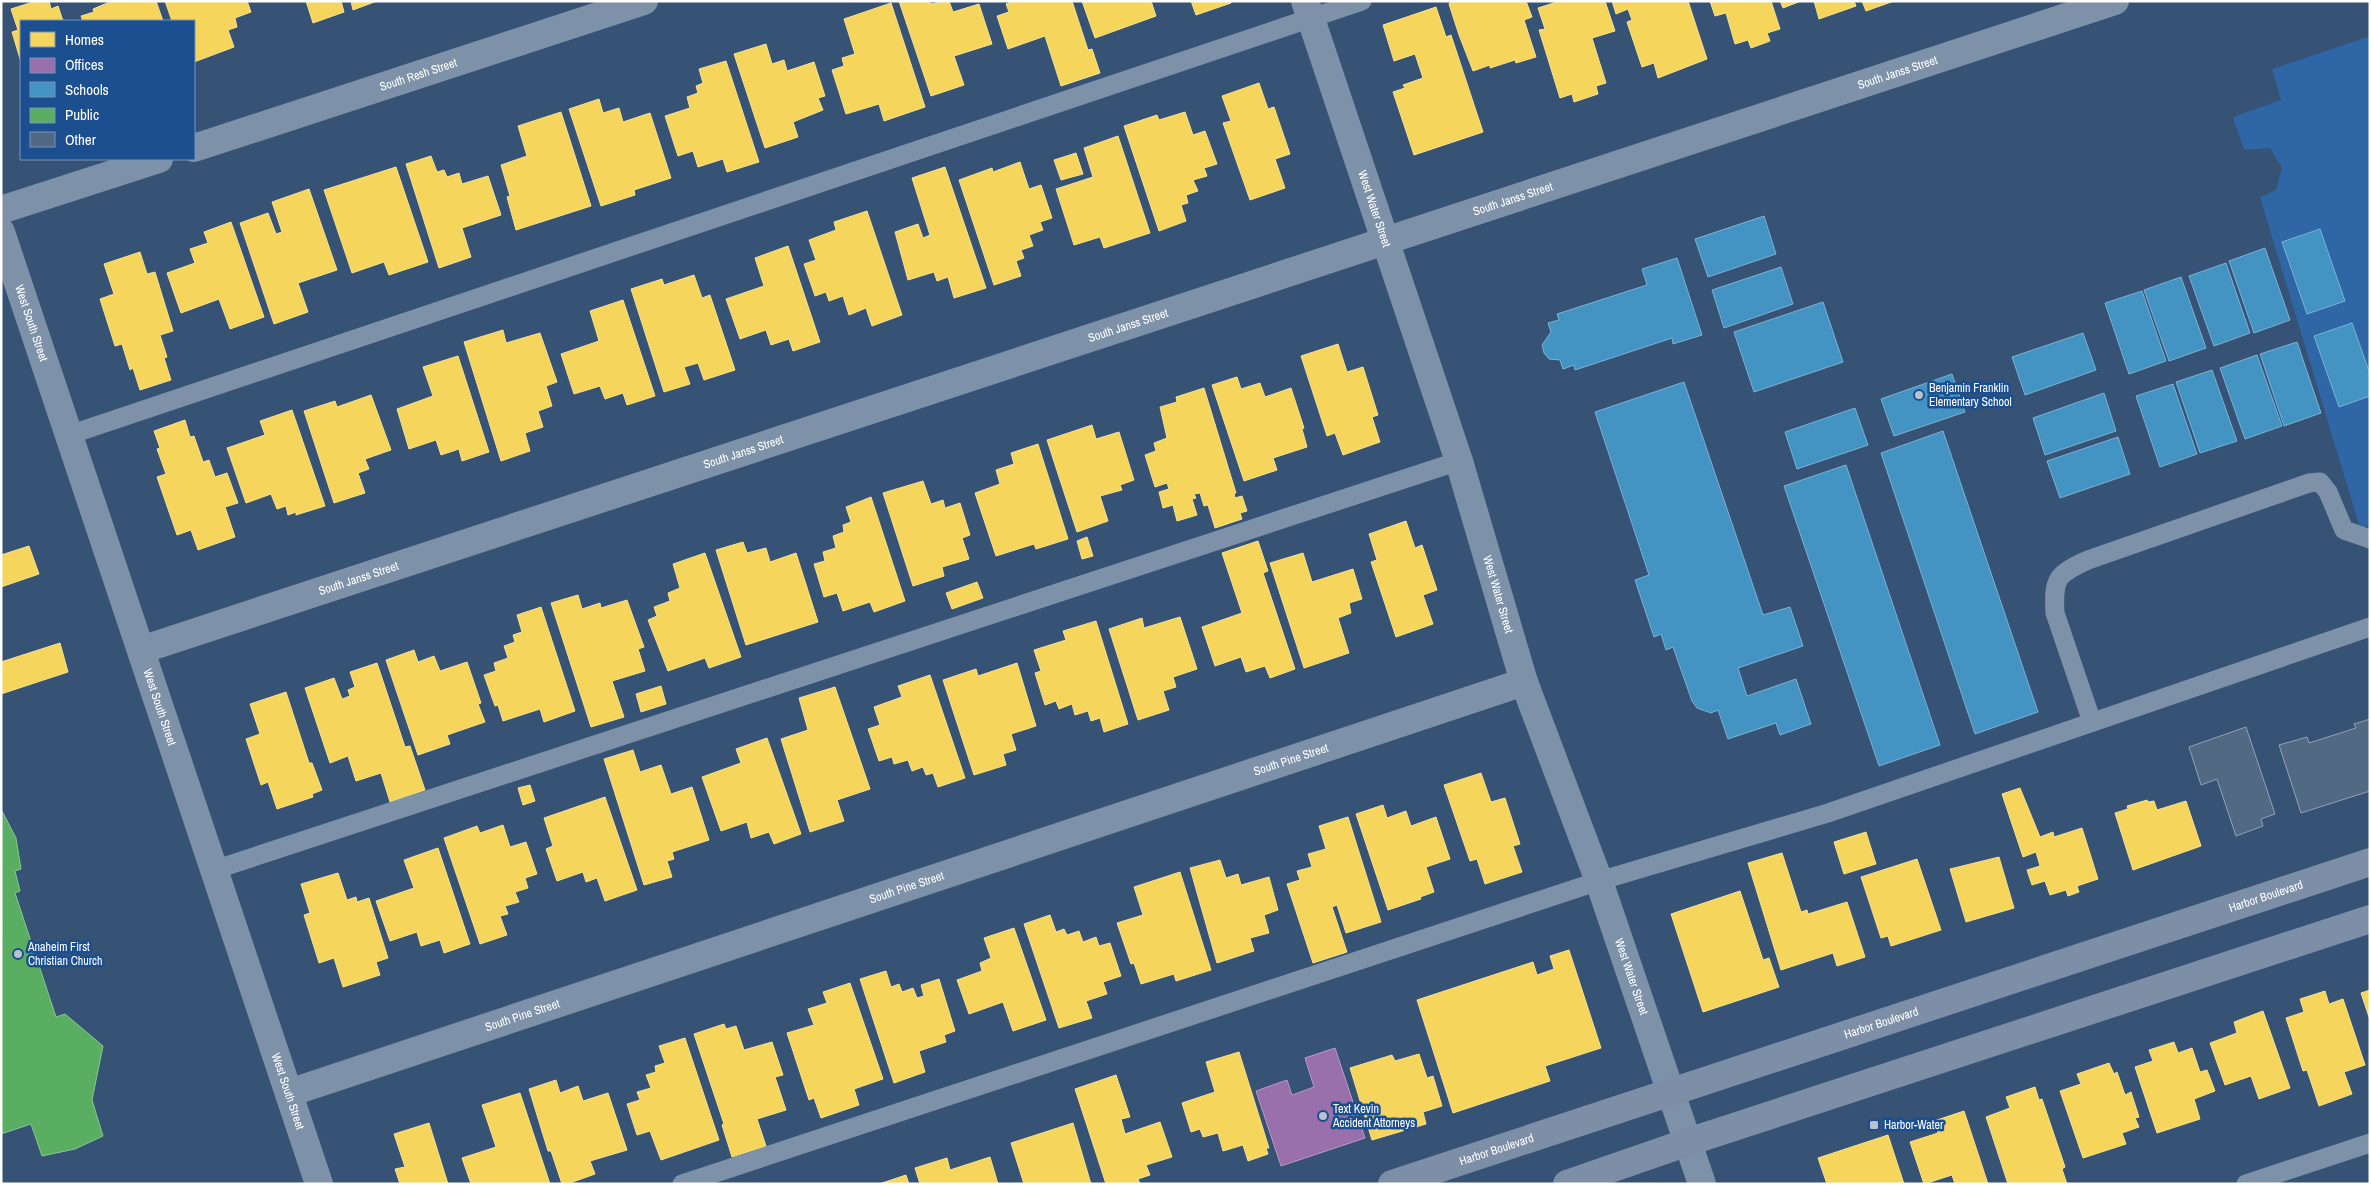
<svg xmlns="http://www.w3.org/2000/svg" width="2371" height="1185" font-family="'Archivo Narrow',sans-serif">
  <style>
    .green { fill: #2f66a5 }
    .homes { fill: #f6d55c; stroke: #f9e28d }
    .offices { fill: #9970ab; stroke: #b89bc4 }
    .schools { fill: #4393c3; stroke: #7bb3d5 }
    .public { fill: #5aae61; stroke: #8cc690 }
    .building { fill: #526984; stroke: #92a2b6 }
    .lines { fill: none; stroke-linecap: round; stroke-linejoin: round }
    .service { stroke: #7d92a8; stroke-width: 19 }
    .minor { stroke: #7d92a8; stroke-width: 28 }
    .tertiary { stroke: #7d92a8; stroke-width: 28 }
    .primary { stroke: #7d8ea7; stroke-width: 28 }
    .poi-dot { fill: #b9c2ce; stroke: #1b4f8f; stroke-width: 2 }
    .labels { text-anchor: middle; stroke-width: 5; stroke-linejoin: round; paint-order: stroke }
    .street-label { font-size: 12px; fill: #fff; stroke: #1b4f8f }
    .poi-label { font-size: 12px; fill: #fff; stroke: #1b4f8f; text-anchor: start }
  </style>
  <rect width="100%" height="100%" fill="#365274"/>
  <polygon class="green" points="2370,36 2370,525 2360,528 2260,197 2276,190 2282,168 2270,148 2244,150 2233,117 2281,100 2272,69"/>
  <g class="homes">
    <polygon points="36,1 49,1 51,9 58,6 63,21 21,21 21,62 12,32 18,30 11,9"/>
    <polygon points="112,1 156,1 163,21 83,21 81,16 94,12 93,9"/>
    <polygon points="165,1 247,1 251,12 235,18 237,27 228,30 234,47 194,62 194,21 172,21"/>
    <polygon points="306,1 341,1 344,12 313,23"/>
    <polygon points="351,1 377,1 353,10"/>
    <polygon points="899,1 930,1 930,4 949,1 953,12 979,4 992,44 954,56 964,85 931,96"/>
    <polygon points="1014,1 1072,1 1088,50 1092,49 1100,73 1061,86 1045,36 1008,49 997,16 1009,12 1006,4"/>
    <polygon points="1082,1 1151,1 1156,16 1095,38"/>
    <polygon points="1191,1 1231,1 1231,3 1196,15"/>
    <polygon points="1451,1 1526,1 1532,17 1524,20 1536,57 1516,63 1515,60 1490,68 1490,65 1473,71 1459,35 1449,4"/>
    <polygon points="1560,1 1605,1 1615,31 1592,38 1606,83 1596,86 1598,94 1574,102 1572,94 1560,98 1539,30 1545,29 1538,8"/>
    <polygon points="1612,1 1688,1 1707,59 1658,78 1654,63 1642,67 1627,22 1632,20 1628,9 1616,14"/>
    <polygon points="1710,1 1771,1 1780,29 1767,33 1770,41 1751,48 1748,40 1735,44 1726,13 1715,16"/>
    <polygon points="1780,1 1801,1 1783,8"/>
    <polygon points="1814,1 1854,1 1856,6 1819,19"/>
    <polygon points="1862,1 1894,1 1866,11"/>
    <polygon points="891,3 925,107 884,121 879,104 846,114 832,70 844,66 842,58 855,54 844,19"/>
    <polygon points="1436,7 1446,37 1451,35 1483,132 1414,155 1393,92 1405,88 1403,85 1423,78 1415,54 1394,61 1383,25"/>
    <polygon points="766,44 772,64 784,60 787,71 814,62 825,96 818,98 823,110 793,122 798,137 765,148 734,54"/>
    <polygon points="726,61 759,162 727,172 723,159 698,167 693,151 678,156 665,116 690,108 687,97 698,93 696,86 703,83 699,69"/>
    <polygon points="1259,83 1268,109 1274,107 1290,154 1275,159 1285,188 1250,200 1223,123 1231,121 1222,96"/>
    <polygon points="599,99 603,113 619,108 623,122 650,113 671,178 634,190 635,195 601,206 569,109"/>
    <polygon points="561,112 591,206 516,230 507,197 510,196 501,165 527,156 518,126"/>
    <polygon points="1185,112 1193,135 1205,131 1217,164 1204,168 1207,176 1193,180 1198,191 1186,195 1188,203 1181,205 1186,221 1159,231 1124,126 1157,115 1159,120"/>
    <polygon points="1118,136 1150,233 1104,248 1100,237 1074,245 1056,189 1093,177 1084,148"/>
    <polygon points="1076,153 1083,174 1061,180 1054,160"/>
    <polygon points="431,156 437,172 444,170 447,177 459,173 462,184 488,176 501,215 462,228 471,257 439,268 406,164"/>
    <polygon points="1020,162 1029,189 1041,185 1052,218 1040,222 1043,230 1029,235 1033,246 1021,250 1024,258 1016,261 1021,276 994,285 959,180 992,168 993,172"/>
    <polygon points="396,167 428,262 389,275 384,262 352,273 324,190"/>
    <polygon points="945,167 986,288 954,298 948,277 937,281 934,272 908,280 895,232 918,224 923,238 930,235 912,178"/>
    <polygon points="309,189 337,270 298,283 308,312 274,324 240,223 268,213 276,234 282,232 272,202"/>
    <polygon points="867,211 902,315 872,326 866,308 849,315 843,296 829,301 826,292 815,296 804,264 816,260 809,240 836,230 834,222"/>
    <polygon points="231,222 264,317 230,329 219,299 181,313 167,273 195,263 190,249 208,243 204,232"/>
    <polygon points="788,246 820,342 793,351 789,339 771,345 766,330 740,339 726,299 764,286 755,258"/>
    <polygon points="140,252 147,274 155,272 173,331 160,335 167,357 164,358 171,380 140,390 133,368 130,370 122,344 115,346 100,299 114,294 104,264"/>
    <polygon points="694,275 702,298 710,295 735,370 704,380 698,363 684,367 690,384 664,392 631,289 662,279 664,285"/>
    <polygon points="623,300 655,396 627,405 623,393 605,399 600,386 574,394 561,354 599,341 590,311"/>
    <polygon points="503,330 506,343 540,333 557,382 546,386 552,406 538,411 543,427 525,433 530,451 501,461 464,342"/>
    <polygon points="1338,344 1347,372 1363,367 1378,415 1372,417 1380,442 1343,455 1335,433 1327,436 1301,356"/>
    <polygon points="458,356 489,452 462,461 459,449 441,455 436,440 409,449 397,409 433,396 423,367"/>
    <polygon points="1237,377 1241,389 1260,383 1265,397 1291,388 1304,428 1302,429 1307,447 1273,458 1277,470 1244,481 1212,385"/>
    <polygon points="1204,388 1236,493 1234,493 1235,498 1242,496 1247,511 1240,513 1242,519 1215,528 1208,505 1204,506 1200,493 1194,494 1196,498 1192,499 1197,515 1177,521 1173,505 1163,508 1159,492 1169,489 1167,483 1155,487 1145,455 1156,451 1154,443 1167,438 1160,407 1177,402 1176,397"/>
    <polygon points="371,395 391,450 365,459 369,469 358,473 365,493 334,503 304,411 335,401 337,407"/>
    <polygon points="292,410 325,506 296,515 296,512 288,515 286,506 277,509 271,494 246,503 227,448 265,435 260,421"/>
    <polygon points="185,420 190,437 194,436 203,462 209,460 215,477 227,473 238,503 225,507 235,537 198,550 191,530 177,535 157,477 166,474 157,449 160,448 154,431"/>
    <polygon points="1092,425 1096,439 1119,432 1134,480 1120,485 1122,490 1100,496 1108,521 1077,532 1047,440"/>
    <polygon points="1038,444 1068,539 1036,549 1034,544 996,556 975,493 1000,484 996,470 1014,464 1011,453"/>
    <polygon points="923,481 931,504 943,500 945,508 960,503 970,535 962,538 969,559 942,567 944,576 913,586 883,493"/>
    <polygon points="871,497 905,601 874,612 870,602 843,611 837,593 824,597 814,564 825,561 823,552 836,548 833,536 844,532 843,525 851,522 846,507"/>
    <polygon points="1406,521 1415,548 1422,545 1437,590 1423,595 1433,624 1396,637 1371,562 1377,560 1369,534"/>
    <polygon points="1087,537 1093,556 1082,559 1077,541"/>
    <polygon points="1258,541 1268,571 1263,573 1295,669 1270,678 1265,666 1246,672 1241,657 1215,666 1202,627 1242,613 1222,553"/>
    <polygon points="743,542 747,553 766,548 770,562 796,553 818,622 746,645 716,550"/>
    <polygon points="29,546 39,574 1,587 1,555"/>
    <polygon points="705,553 741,657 709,668 705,658 668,671 648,620 657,616 654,607 670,601 668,593 680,588 673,564"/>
    <polygon points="1303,553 1312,582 1353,569 1362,599 1349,603 1351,613 1338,618 1349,653 1304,668 1270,563"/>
    <polygon points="977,582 983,598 952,609 946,593"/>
    <polygon points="578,595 582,609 600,603 601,608 627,600 644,647 638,649 645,671 612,681 624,717 591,727 551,603"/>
    <polygon points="541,607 575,711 544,722 540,709 503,721 498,705 495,706 484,675 496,671 494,663 508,658 504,646 515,642 513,635 522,632 517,615"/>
    <polygon points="1180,617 1197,669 1173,677 1176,687 1163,691 1169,710 1138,720 1109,629 1142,618 1144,628"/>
    <polygon points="1096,621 1128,724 1104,732 1100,718 1091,721 1088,711 1075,715 1072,704 1059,709 1056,701 1045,705 1035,673 1041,671 1034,650 1066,640 1063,631"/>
    <polygon points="60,643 68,672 1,694 1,662"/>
    <polygon points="414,650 418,662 434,656 440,671 467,662 481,703 478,704 485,722 447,735 450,744 418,755 386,660"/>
    <polygon points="377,663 405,747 410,746 425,790 390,802 381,773 356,781 348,756 330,763 305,688 334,678 342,699 350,696 348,690 355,687 350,672"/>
    <polygon points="1017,663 1036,726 1011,734 1016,750 1003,754 1006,765 974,775 943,680 976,669 978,676"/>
    <polygon points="930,675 965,778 938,787 933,773 926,775 923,767 912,771 908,760 894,764 892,757 879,761 868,729 880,725 874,707 902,697 898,686"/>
    <polygon points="661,686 666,704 641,712 636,694"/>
    <polygon points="835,687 870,789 837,800 844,821 810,832 781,739 808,730 799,698"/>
    <polygon points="286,692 309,763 312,763 322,790 312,794 313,797 277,809 268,782 261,785 246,739 260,734 250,704"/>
    <polygon points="767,738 801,834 774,844 769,832 751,838 747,822 721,831 702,777 741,763 736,749"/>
    <polygon points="633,750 640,772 661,765 671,794 692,787 709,840 672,852 674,859 667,861 672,877 644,885 604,759"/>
    <polygon points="1481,773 1491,802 1505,798 1520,844 1513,846 1522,872 1485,884 1477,859 1470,861 1444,785"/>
    <polygon points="530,785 535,801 523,805 518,788"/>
    <polygon points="2020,788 2040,837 2053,832 2054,837 2082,828 2098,879 2077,886 2079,892 2068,896 2066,890 2050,895 2045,881 2032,885 2027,870 2040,866 2036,852 2023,857 2002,794"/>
    <polygon points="605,797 637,890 605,901 597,878 586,882 583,872 557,881 546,849 553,846 544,818"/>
    <polygon points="2147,800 2148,802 2154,801 2157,810 2186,801 2201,846 2133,870 2115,813 2128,809 2127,806"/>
    <polygon points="1383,805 1387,818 1406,811 1411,826 1436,817 1450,859 1426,867 1434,892 1420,897 1421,899 1388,910 1356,814"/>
    <polygon points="1348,817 1381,922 1346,933 1337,905 1332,907 1347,952 1313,963 1287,884 1300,880 1297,871 1312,867 1308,854 1326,849 1319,826"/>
    <polygon points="503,825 510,847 526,842 537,874 525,878 528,888 515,892 519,902 505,906 508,914 500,916 507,935 480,944 444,838 477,826 480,833"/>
    <polygon points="1866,832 1876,864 1844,874 1834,842"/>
    <polygon points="438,848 470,944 444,953 440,940 421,946 417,932 390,941 376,901 414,888 404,860"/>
    <polygon points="1782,853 1801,912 1807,910 1808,914 1847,902 1865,957 1837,966 1833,953 1781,970 1748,863"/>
    <polygon points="1999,857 2014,908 1966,922 1950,869"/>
    <polygon points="1917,859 1941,930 1891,946 1888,936 1881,938 1861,877"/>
    <polygon points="1220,860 1226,878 1238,874 1241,885 1269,877 1278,910 1264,915 1269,933 1250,938 1254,951 1217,963 1190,868"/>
    <polygon points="1180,872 1211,970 1176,981 1174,974 1141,984 1134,963 1131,964 1117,923 1143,915 1134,887"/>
    <polygon points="338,873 347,900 356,897 357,902 369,898 388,958 376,962 380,975 343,987 334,958 319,963 304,915 310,913 301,884"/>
    <polygon points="1740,891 1763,960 1769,958 1779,987 1703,1012 1671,914"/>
    <polygon points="1050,915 1056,932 1064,929 1067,935 1079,931 1083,942 1096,937 1099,946 1110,943 1121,976 1103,982 1107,994 1086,1001 1092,1018 1059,1028 1024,924"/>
    <polygon points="1014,928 1046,1020 1013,1031 1003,1002 969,1014 957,980 982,971 980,963 991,958 984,938"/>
    <polygon points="1569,950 1601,1048 1545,1066 1550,1081 1453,1113 1417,1000 1533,962 1537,975 1554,969 1550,956"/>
    <polygon points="886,971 891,987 899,984 902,992 913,988 917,998 924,996 921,985 939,979 955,1031 944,1035 946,1042 919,1051 925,1072 894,1083 860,979"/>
    <polygon points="850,983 883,1079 854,1089 859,1105 821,1118 814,1098 809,1100 787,1033 814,1025 808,1009 827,1003 823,992"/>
    <polygon points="2370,990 2370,1020 2361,993"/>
    <polygon points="2325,991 2329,1004 2343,999 2365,1065 2344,1072 2352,1094 2319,1106 2307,1070 2303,1071 2286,1018 2304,1012 2300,999"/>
    <polygon points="2263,1011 2290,1088 2259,1099 2251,1076 2225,1085 2210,1043 2237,1033 2234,1022"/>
    <polygon points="724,1024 726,1029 736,1026 744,1050 772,1042 783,1075 775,1077 786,1110 757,1119 766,1146 732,1157 722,1125 724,1124 694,1034"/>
    <polygon points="685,1038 719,1140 661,1160 650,1131 637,1135 627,1104 640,1100 637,1092 651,1088 646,1075 656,1072 655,1066 665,1063 659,1046"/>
    <polygon points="2174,1042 2178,1053 2192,1048 2200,1072 2207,1070 2215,1091 2194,1099 2200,1119 2157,1133 2135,1067 2153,1061 2149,1050"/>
    <polygon points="1239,1052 1269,1148 1266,1148 1268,1154 1248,1161 1243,1145 1223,1151 1218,1133 1203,1137 1200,1129 1191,1132 1182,1103 1215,1092 1206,1062"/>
    <polygon points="1419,1054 1427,1078 1433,1076 1442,1106 1423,1112 1426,1124 1372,1140 1350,1068 1392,1055 1395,1061"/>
    <polygon points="2109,1063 2114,1074 2117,1072 2125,1095 2131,1092 2139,1117 2135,1118 2139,1127 2122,1133 2126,1144 2083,1158 2060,1091 2081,1084 2077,1074"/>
    <polygon points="1116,1075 1130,1117 1121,1119 1125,1134 1160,1122 1172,1157 1146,1165 1150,1175 1138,1179 1140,1184 1106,1184 1075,1089"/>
    <polygon points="556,1080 560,1093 578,1086 583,1101 608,1093 627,1150 590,1161 595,1174 567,1184 562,1184 551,1151 548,1151 529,1089"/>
    <polygon points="2035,1087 2039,1100 2042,1099 2065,1167 2062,1169 2067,1184 2008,1184 1986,1117 2010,1108 2006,1097"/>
    <polygon points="520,1093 550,1184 471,1184 462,1158 496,1147 482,1105"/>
    <polygon points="1964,1111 1988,1184 1955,1184 1952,1175 1924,1184 1910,1142 1938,1133 1934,1121"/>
    <polygon points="429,1123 448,1184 400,1184 395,1169 405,1167 394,1134"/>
    <polygon points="1073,1123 1091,1184 1024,1184 1011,1143"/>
    <polygon points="1888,1135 1904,1184 1827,1184 1818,1158"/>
    <polygon points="990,1157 998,1184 920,1184 915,1168 947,1158 950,1170"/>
    <polygon points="906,1175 909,1184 879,1184"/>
  </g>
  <polygon class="offices" points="1335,1048 1365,1138 1281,1166 1256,1091 1287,1080 1292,1095 1314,1087 1305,1058"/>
  <g class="schools">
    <polygon points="1764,216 1776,254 1708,277 1695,239"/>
    <polygon points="2320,229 2345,301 2307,314 2282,242"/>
    <polygon points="2265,248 2290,320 2254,333 2229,261"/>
    <polygon points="1677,258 1702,335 1673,344 1672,338 1575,370 1574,365 1563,369 1560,360 1549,359 1544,353 1542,345 1551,332 1548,323 1559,320 1557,314 1647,285 1642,269"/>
    <polygon points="2226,263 2250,333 2214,346 2189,276"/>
    <polygon points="1781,267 1793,304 1724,328 1712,290"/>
    <polygon points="2181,277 2206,348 2169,361 2144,290"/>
    <polygon points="2142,291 2166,361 2129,374 2105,303"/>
    <polygon points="1823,302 1843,362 1754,392 1734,332"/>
    <polygon points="2352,323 2370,374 2370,396 2339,407 2314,336"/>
    <polygon points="2083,333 2096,370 2025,395 2012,357"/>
    <polygon points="2297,342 2321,413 2284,426 2260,354"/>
    <polygon points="2257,355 2282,426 2245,439 2220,368"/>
    <polygon points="2212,370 2237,441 2200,453 2176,382"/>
    <polygon points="1952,374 1965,412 1894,436 1881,399"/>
    <polygon points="1684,382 1763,615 1790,607 1803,646 1738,668 1747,696 1796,679 1811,724 1780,735 1776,723 1728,739 1718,710 1711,713 1697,708 1692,701 1673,647 1666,650 1661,634 1654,637 1635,580 1649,575 1595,412"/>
    <polygon points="2173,384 2197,454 2160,467 2136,396"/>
    <polygon points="2104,393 2116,431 2045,455 2033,418"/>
    <polygon points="1855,408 1868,445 1797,469 1785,432"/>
    <polygon points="1943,431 2038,712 1975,734 1881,453"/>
    <polygon points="2118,437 2130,474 2060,498 2047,461"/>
    <polygon points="1846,465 1940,745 1879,766 1784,486"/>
  </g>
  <polygon class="public" points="2,811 16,838 21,869 15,871 20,891 15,893 56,1017 65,1014 103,1046 92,1100 103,1136 75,1149 42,1156 31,1124 1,1134"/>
  <g class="building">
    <polygon points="2370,719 2370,791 2301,813 2279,745 2307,737 2309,743 2356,728 2354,724"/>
    <polygon points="2246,727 2275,814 2261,819 2263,826 2236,836 2217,779 2201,785 2189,747"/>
  </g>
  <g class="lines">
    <g class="service">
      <polyline points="69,435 1362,1"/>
      <path d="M2092 722 2055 613C2053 578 2057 574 2088 560L2309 483 2320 482 2328 492 2344 530 2370 539"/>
      <polyline points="214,870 1459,461"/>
      <polyline points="682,1184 1599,881 1828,813 2370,627"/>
      <polyline points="2246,1184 2370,1143"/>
    </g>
    <g class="minor">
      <path id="s1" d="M1305 1 1459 461 1524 682 1599 881 1702 1184"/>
      <path id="s2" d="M194 148 644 1"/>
      <polyline points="1,210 159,159"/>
      <path id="s3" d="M141 650 2115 1"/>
      <path id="s4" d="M289 1093 1524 682"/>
    </g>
    <path class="tertiary" id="s5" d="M1 232 319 1184"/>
    <g class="primary">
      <path id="s6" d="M1392 1184 2370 862"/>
      <polyline points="1567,1184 1688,1142 2370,919"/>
    </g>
  </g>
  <g class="poi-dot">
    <circle cx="1919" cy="395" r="5"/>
    <circle cx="18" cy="954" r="5"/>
    <circle cx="1323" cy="1116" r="5"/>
    <rect x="1869" y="1120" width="10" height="10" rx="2.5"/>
  </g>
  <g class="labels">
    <g class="street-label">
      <text dy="4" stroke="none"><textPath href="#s3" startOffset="1849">South Janss Street</textPath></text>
      <text dy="4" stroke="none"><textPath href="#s2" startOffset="236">South Resh Street</textPath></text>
      <text dy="4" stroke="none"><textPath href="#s3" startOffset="1444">South Janss Street</textPath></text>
      <text dy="4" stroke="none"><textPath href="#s1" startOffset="219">West Water Street</textPath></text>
      <text dy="4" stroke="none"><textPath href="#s5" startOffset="96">West South Street</textPath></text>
      <text dy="4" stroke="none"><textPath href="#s3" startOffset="1039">South Janss Street</textPath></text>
      <text dy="4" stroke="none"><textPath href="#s3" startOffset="634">South Janss Street</textPath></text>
      <text dy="4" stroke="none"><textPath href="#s3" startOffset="229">South Janss Street</textPath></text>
      <text dy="4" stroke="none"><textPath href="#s1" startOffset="624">West Water Street</textPath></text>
      <text dy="4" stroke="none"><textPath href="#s5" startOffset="501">West South Street</textPath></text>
      <text dy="4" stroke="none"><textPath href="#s4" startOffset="1056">South Pine Street</textPath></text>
      <text dy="4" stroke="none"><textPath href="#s4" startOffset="651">South Pine Street</textPath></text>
      <text dy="4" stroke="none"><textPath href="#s6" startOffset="920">Harbor Boulevard</textPath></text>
      <text dy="4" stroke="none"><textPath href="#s1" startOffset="1029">West Water Street</textPath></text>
      <text dy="4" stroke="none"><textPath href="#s4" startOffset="246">South Pine Street</textPath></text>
      <text dy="4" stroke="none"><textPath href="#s6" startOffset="515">Harbor Boulevard</textPath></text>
      <text dy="4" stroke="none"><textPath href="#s5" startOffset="906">West South Street</textPath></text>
      <text dy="4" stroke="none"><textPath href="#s6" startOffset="110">Harbor Boulevard</textPath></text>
    </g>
    <g class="poi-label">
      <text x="1929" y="392">Benjamin Franklin<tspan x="1929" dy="14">Elementary School</tspan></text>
      <text x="28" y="951">Anaheim First<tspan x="28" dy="14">Christian Church</tspan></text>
      <text x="1333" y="1113">Text Kevin<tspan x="1333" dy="14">Accident Attorneys</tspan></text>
      <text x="1884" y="1129">Harbor-Water</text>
    </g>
  </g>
  <rect width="2371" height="1185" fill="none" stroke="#ffffff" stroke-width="5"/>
  <rect x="20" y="20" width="175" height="140" fill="#1b4f8f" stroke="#7695bc"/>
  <rect x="30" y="32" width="25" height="15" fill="#f6d55c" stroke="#7695bc"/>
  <text x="65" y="45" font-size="15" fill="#ffffff">Homes</text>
  <rect x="30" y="58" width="25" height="15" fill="#9970ab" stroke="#7695bc"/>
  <text x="65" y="70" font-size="15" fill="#ffffff">Offices</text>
  <rect x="30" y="82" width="25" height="15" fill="#4393c3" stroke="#7695bc"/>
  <text x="65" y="95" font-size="15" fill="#ffffff">Schools</text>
  <rect x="30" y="108" width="25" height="15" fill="#5aae61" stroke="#7695bc"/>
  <text x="65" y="120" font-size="15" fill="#ffffff">Public</text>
  <rect x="30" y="132" width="25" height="15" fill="#526984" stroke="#7695bc"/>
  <text x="65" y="145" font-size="15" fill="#ffffff">Other</text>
</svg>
